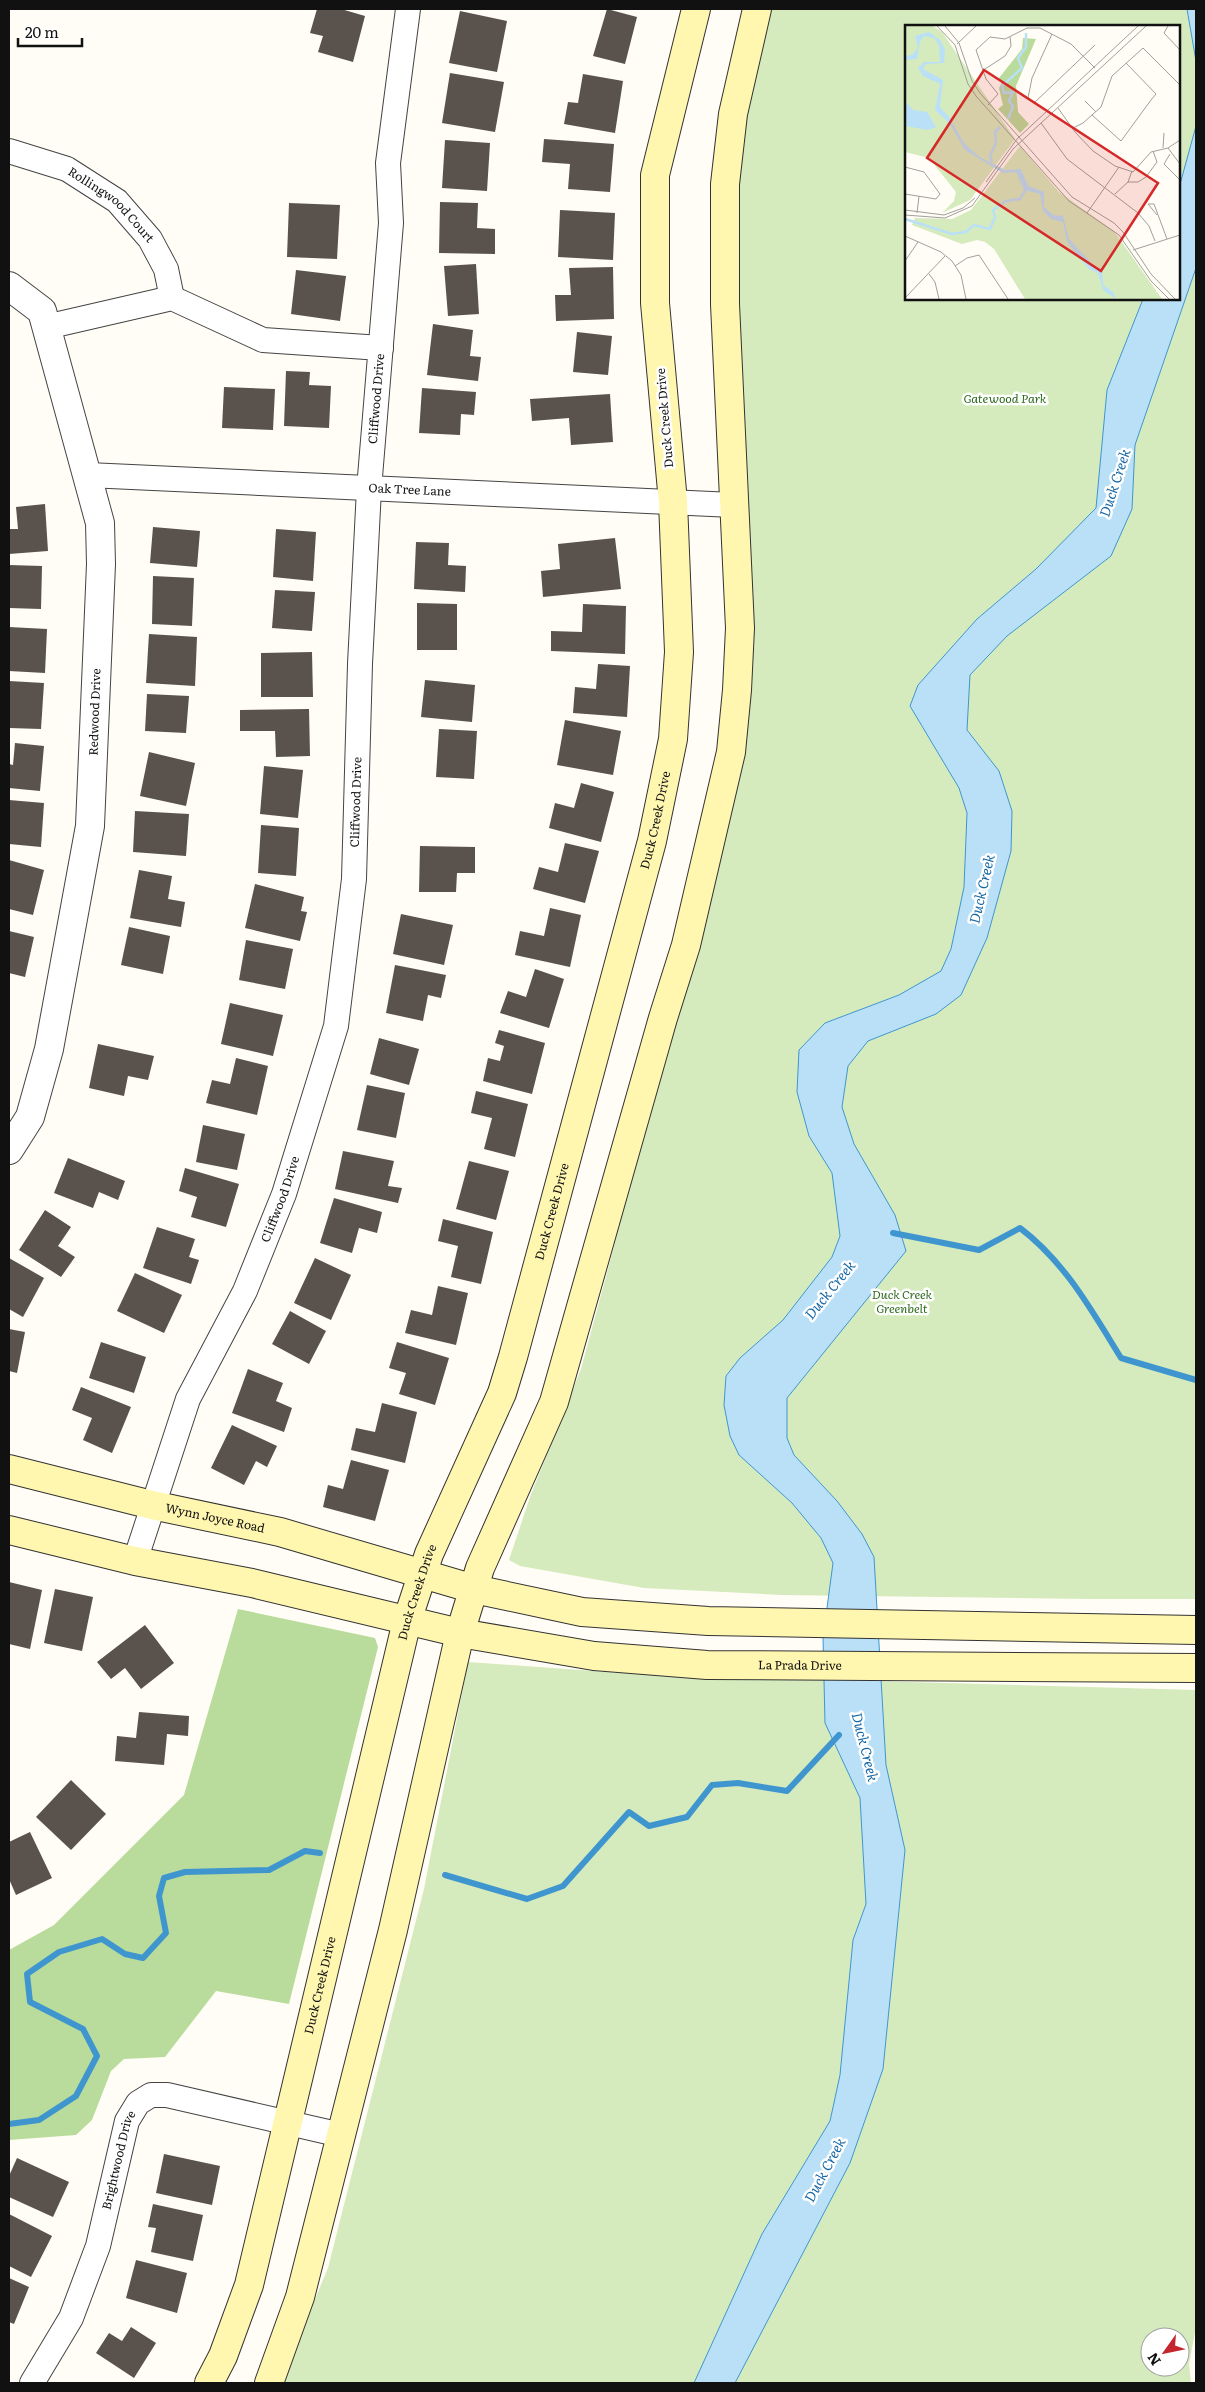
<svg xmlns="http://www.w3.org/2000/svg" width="1205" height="2392" font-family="Literata,serif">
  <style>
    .green { fill: #d5ebbd; fill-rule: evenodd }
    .forest { fill: #b9dc9c }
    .water { fill: #b9e0f7; stroke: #3f96cf }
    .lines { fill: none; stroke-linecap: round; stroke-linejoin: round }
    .stream { stroke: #3f96cf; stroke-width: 6 }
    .building { fill: #5a524d }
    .minor-casing { stroke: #444; stroke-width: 26 }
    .tertiary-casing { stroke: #444; stroke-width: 30 }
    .secondary-casing { stroke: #333; stroke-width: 30 }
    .minor { stroke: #fff; stroke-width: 24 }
    .tertiary { stroke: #fff; stroke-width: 28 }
    .secondary { stroke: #fff6b0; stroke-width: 28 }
    .labels { text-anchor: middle; stroke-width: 5; stroke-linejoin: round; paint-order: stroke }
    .street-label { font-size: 12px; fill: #111; stroke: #fff }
    .park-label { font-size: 12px; font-style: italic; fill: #2f6b1f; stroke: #fff }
    .water-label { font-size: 14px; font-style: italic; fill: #1768a6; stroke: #fff }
    .inset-river { fill: none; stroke: #b9e0f7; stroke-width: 2.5 }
    .inset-road { fill: none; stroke: #a09f9a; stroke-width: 1 }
    .view { fill: #d62828; fill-opacity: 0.15; stroke: #d62828; stroke-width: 2.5 }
    .inset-edge { fill: none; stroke: #111; stroke-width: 2.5 }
  </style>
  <rect width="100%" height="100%" fill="#fffdf5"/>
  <g class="green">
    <path d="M771 9H1196V1599H1090L782 1595 644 1588 520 1566 509 1560 530 1497 581 1369 611 1258 649 1105 750 617 736 253 737 168 752 74ZM906 26H1179V299H906Z"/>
    <path d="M468 1662 649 1675 1196 1690V2327L1189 2364 1191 2383H280L328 2268 424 1889ZM1150 2337H1180V2367H1150Z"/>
  </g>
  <polygon class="forest" points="238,1609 375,1638 378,1647 289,2004 216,1991 165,2057 124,2059 111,2071 92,2120 76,2135 9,2140 9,1950 54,1925 184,1795"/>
  <g class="water">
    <polygon points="1187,9 1196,9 1196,61"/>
    <polygon points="1196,126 1196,268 1135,445 1132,509 1111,556 1007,636 970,675 967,730 999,771 1012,811 1011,851 987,938 961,995 936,1014 868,1041 848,1066 842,1107 854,1144 895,1215 906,1251 787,1398 787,1438 794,1455 837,1501 862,1534 874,1557 886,1765 905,1850 883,2069 850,2163 735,2383 694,2383 762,2234 830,2121 840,2075 853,1940 866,1904 860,1798 825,1723 823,1638 833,1563 821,1538 792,1503 739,1455 730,1436 724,1405 726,1376 740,1358 783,1320 832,1257 840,1236 832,1173 809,1136 797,1092 799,1050 825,1023 899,995 941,971 951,949 964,887 967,813 959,788 910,706 918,685 977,619 1036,569 1096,508 1107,390 1143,299 1179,299 1179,188"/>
  </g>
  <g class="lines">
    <g class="stream">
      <path d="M893 1233 979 1250 1020 1228C1065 1262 1092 1311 1121 1358L1196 1380"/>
      <polyline points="445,1875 527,1899 563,1886 629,1812 649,1826 687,1817 712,1785 738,1783 787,1791 839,1735"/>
      <polyline points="9,2124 39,2120 76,2096 97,2056 83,2029 30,2002 27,1974 59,1952 102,1939 125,1954 143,1958 166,1933 159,1896 164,1878 185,1872 269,1870 305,1851 320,1853"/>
    </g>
  </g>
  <g class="building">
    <polygon points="317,9 341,9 365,16 353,62 318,52 323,36 310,33"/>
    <polygon points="607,9 637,17 625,64 593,56"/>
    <polygon points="460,11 507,21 497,72 449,63"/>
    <polygon points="450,73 504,82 495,132 442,123"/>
    <polygon points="583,74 623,81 615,133 564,124 568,102 578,103"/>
    <polygon points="544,139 614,144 610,192 568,189 570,164 542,162"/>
    <polygon points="445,140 490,143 487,191 442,188"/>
    <polygon points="440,202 478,203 477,228 495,229 495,254 439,253"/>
    <polygon points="289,203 340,205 337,259 287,257"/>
    <polygon points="560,210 615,213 613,260 558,257"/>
    <polygon points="476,264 479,314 448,316 444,266"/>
    <polygon points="613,267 614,319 556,321 555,295 571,295 569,268"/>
    <polygon points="296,270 346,276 340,321 291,314"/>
    <polygon points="433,324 473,330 470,356 481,357 478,381 427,375"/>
    <polygon points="577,332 612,336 608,375 573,372"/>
    <polygon points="286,371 310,372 309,385 331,386 329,428 284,426"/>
    <polygon points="224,387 275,389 273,430 222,428"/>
    <polygon points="422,388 476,392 474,415 461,414 460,435 419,433"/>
    <polygon points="610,394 613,442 571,445 569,418 532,421 530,399"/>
    <polygon points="45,504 48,551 9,554 9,529 18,529 16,507"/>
    <polygon points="153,527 200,531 197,567 150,563"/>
    <polygon points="276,529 316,532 313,581 273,577"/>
    <polygon points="615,538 621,589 543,597 541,571 560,569 558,544"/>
    <polygon points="416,542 449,543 448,565 466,566 465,592 414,589"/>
    <polygon points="9,565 42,566 41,609 9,608"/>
    <polygon points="153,576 194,578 192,626 152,624"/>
    <polygon points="275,590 315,592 312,631 272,628"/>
    <polygon points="417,603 457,604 457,650 417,650"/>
    <polygon points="583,604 626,606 625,654 551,651 551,631 582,632"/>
    <polygon points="9,627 47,629 45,673 9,671"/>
    <polygon points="149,634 197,637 195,686 146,683"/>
    <polygon points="312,652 313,697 261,697 261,653"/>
    <polygon points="598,664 630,666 627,717 573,713 575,687 596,689"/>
    <polygon points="425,680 475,685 472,722 421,717"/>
    <polygon points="9,681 44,683 41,729 9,728"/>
    <polygon points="147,694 189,696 186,733 145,731"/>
    <polygon points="309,709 310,756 276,757 275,731 240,731 240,710"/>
    <polygon points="565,720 621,731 613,775 557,765"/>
    <polygon points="439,729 477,731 474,779 436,777"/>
    <polygon points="15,743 44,746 40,791 9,788 9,764 13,765"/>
    <polygon points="149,752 195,763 186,806 140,796"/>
    <polygon points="264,766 303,770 298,818 260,814"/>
    <polygon points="581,783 614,792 601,842 549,828 555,803 574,808"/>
    <polygon points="9,800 44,803 41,847 9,844"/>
    <polygon points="135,811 189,814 186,856 133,852"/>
    <polygon points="261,825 299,828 296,876 258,873"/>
    <polygon points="565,843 599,851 585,903 533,889 539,867 558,872"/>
    <polygon points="420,846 475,847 475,873 457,873 456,892 419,892"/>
    <polygon points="9,860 44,870 33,915 9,909"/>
    <polygon points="139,870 172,876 168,899 185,902 181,927 130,918"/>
    <polygon points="255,884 304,897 301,911 307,912 300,941 245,928"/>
    <polygon points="550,908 581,915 570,967 515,955 520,931 544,936"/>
    <polygon points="401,914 453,925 444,965 393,954"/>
    <polygon points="129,927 170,936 163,974 121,965"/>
    <polygon points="9,931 34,937 25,977 9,973"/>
    <polygon points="246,940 293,949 285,989 239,980"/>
    <polygon points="395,965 446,975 441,998 428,995 423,1021 386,1013"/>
    <polygon points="535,969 564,979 549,1028 500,1013 508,991 526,997"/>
    <polygon points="230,1003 283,1015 273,1056 221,1044"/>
    <polygon points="499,1030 545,1043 532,1094 483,1081 488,1058 500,1061 504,1046 495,1043"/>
    <polygon points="379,1038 419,1049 409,1085 370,1074"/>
    <polygon points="98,1044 154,1056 148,1080 128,1076 124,1096 89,1088"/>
    <polygon points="236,1058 268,1066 257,1115 206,1103 212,1080 230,1084"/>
    <polygon points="367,1085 405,1093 396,1138 357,1130"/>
    <polygon points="476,1091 528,1104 515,1157 484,1149 492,1118 471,1113"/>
    <polygon points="203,1125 245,1134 237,1170 196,1162"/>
    <polygon points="343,1151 394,1161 388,1186 402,1188 398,1203 335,1189"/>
    <polygon points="68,1158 125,1181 118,1200 99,1192 93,1208 54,1193"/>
    <polygon points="469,1161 509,1171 496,1220 456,1209"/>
    <polygon points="185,1168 239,1184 226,1227 191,1217 197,1197 179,1191"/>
    <polygon points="334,1198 382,1212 377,1233 359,1228 352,1253 320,1243"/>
    <polygon points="45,1210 71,1227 58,1246 75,1257 61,1277 19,1250"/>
    <polygon points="443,1219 493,1232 481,1284 451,1277 458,1246 438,1241"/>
    <polygon points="157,1227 195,1239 189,1257 199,1260 191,1284 143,1268"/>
    <polygon points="9,1258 44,1278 23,1317 9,1309"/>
    <polygon points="315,1258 351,1275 331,1320 294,1303"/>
    <polygon points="135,1273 182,1295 164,1333 117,1311"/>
    <polygon points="438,1286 468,1293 456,1345 405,1333 411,1310 432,1315"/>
    <polygon points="290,1311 326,1331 309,1364 272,1344"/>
    <polygon points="9,1329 25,1332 17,1373 9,1371"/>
    <polygon points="101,1342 146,1357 134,1393 89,1378"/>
    <polygon points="397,1342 449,1358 435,1405 399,1394 406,1373 389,1368"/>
    <polygon points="248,1369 283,1383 276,1401 292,1408 284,1432 232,1413"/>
    <polygon points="81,1387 131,1407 112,1453 83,1440 92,1418 72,1410"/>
    <polygon points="382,1403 417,1412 405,1463 351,1450 356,1428 375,1432"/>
    <polygon points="232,1425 277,1446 267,1467 256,1461 244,1485 211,1468"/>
    <polygon points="351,1460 389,1470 375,1521 323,1507 328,1485 343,1489"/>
    <polygon points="9,1582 42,1590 30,1649 9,1644"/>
    <polygon points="55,1589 93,1597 82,1651 44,1643"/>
    <polygon points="145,1625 174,1663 141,1689 125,1668 111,1679 97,1662"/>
    <polygon points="139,1712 189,1716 188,1736 167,1734 164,1765 115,1761 117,1736 136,1738"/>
    <polygon points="71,1780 106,1814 71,1850 36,1817"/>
    <polygon points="30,1832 52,1878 16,1895 9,1879 9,1842"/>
    <polygon points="164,2154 220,2166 212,2205 156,2193"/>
    <polygon points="17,2158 69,2182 53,2217 9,2197 9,2176"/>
    <polygon points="153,2204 203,2215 193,2261 151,2252 156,2228 148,2227"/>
    <polygon points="9,2214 52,2236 31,2277 9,2266"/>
    <polygon points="136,2260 187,2273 177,2313 126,2298"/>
    <polygon points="9,2278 29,2287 14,2324 9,2322"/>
    <polygon points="131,2327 156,2343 134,2378 96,2353 109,2333 122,2341"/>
  </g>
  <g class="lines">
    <defs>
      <g id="minor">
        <path id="s1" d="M9 151 67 169 117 201 150 239 166 269 172 298"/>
        <polyline points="46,327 172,298 263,340 381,348"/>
        <path id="s2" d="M88 475 733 505"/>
        <path id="s3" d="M135 1561 188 1399 245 1291 284 1194 336 1026 354 879 360 664 369 489 391 223 388 163 408 9"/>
        <path id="s4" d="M32 2383 71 2318 98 2246 127 2121 138 2103 151 2095H167L341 2135"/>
      </g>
      <polyline id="tertiary" points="9,286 42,311 100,523 101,564 90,826 49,1049 30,1117 9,1150"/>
      <g id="secondary">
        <path id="s5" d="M9 1469 152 1505 280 1532 474 1589 582 1612 708 1621 1196 1630"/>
        <path id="s6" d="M9 1530 135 1561 252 1583 460 1633 594 1656 707 1665 1196 1668"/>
        <path id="s7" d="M209 2383 223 2356 249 2285 407 1621 429 1554 502 1393 513 1357 652 841 673 739 679 652 673 502 655 303V175L696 9"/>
        <polyline points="269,2383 300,2297 393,1930 460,1633 480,1568 554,1402 663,1018 686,945 731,752 737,690 740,628 725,304 725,184 733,114 757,9"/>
      </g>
    </defs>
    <use href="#minor" class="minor-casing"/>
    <use href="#tertiary" class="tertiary-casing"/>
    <use href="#secondary" class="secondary-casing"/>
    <use href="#minor" class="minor"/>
    <use href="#tertiary" class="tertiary"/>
    <use href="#secondary" class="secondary"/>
  </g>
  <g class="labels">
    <g class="street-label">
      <text dy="4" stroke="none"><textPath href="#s1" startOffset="118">Rollingwood Court</textPath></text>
      <text dy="4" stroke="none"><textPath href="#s3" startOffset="1202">Cliffwood Drive</textPath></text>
      <text transform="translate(665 418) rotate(-95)" y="4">Duck Creek Drive</text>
      <text dy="4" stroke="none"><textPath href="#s2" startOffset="322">Oak Tree Lane</textPath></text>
      <text transform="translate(95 712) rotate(-88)" y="4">Redwood Drive</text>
      <text dy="4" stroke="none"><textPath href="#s3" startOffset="798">Cliffwood Drive</textPath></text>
      <text dy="4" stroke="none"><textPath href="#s7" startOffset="1629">Duck Creek Drive</textPath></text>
      <text dy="4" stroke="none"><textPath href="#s3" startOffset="391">Cliffwood Drive</textPath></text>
      <text dy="4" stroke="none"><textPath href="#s7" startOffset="1224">Duck Creek Drive</textPath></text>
      <text dy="4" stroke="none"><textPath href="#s5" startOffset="212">Wynn Joyce Road</textPath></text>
      <text dy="4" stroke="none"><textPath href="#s7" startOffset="819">Duck Creek Drive</textPath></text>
      <text dy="4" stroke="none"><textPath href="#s6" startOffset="805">La Prada Drive</textPath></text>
      <text dy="4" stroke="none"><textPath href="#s7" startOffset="414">Duck Creek Drive</textPath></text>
      <text dy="4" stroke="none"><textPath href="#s4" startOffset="241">Brightwood Drive</textPath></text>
    </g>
    <g class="park-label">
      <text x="1005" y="403">Gatewood Park</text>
      <text x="902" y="1299">Duck Creek<tspan x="902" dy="14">Greenbelt</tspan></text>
    </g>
    <g class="water-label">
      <text transform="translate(1115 483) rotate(-72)" y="5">Duck Creek</text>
      <text transform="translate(982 889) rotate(-77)" y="5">Duck Creek</text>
      <text transform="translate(830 1290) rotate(-51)" y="5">Duck Creek</text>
      <text transform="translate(865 1747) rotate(76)" y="5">Duck Creek</text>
      <text transform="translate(825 2170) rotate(-62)" y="5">Duck Creek</text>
    </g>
  </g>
  <g transform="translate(905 25)">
    <rect width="275" height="275" fill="#fffdf5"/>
    <path d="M0 1H28L37 7 110 114 65 175 37 188 49 176 51 167 24 133 0 127ZM115 121 154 167 209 206 257 274H120L89 224 80 217 72 215 57 219 7 200 10 193 47 194 66 185Z" fill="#d5ebbd"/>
    <path d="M118 13 131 14 111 61 113 87 124 99 115 108 93 84 98 80 94 63 97 57 94 53 117 24Z" fill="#b9dc9c"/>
    <path d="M24 7 35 15 40 24 39 38 21 39 18 44 38 55 35 82 44 92 59 118 73 131 100 145 116 144 123 161 139 167V182L148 190 158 191 164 214 189 241 197 245 198 260 208 267 211 274 198 265 193 248 184 244 162 217 158 197 146 194 138 186 135 169 119 165 111 147 98 148 60 125 45 99 30 85 35 59 18 51 13 43 19 37H35L34 20 29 13 19 11 15 16 12 34 0 35V31L7 30 13 23 10 11ZM0 76 8 85 22 87 31 102 23 105 0 101Z" fill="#b9e0f7"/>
    <path class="inset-river" d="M103 94 108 81 104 76 108 67 99 68 97 61 117 43 113 33 121 22V8M87 137 85 131 91 118 90 107 95 102M0 194 47 209 61 207 69 200 85 204 90 192 88 185 101 176 115 174 121 164"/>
    <path class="inset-road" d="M32 1 50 20 63 59 71 71 164 176 214 210 246 256 264 274M40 1 54 18 67 56 75 68 167 172 209 198 218 207 246 249 270 274M263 1 259 8 275 25M147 9 127 53 123 73 129 78 190 20M52 19 71 1M77 46 100 31 106 21 105 12M180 76 191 87M83 80 93 69 81 54 71 25 85 12 100 14 122 3H135L166 19 190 43M153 83 170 107 188 126 210 141 228 147 246 127 263 123 275 115M187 90 216 116 246 75 251 69 221 38M136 98 162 134 233 188 244 201 250 216M168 103 178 98 196 82 207 51 238 23 275 60M258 123 259 108M263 123 275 139M265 129 259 139 275 155M0 142 19 147 35 169 31 174 0 169M81 157 112 114 233 1M223 157H233L241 152 252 137 248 126M210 169 223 157 227 146M0 185 39 190 58 183 70 173M12 188 14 171M182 188 214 142M0 190 40 193 67 181 108 124 241 1M252 190 243 179H249L262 214M0 211 36 227 47 236 56 250 61 274M228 225 275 210M0 236 13 217M50 241 62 233 74 230 103 274M24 249 30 257 34 274M0 273 40 231"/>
    <path class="view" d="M79 45 253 158 196 246 22 133Z"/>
    <rect width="275" height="275" class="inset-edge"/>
  </g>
  <rect width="1205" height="2392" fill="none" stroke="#111111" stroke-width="20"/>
  <g transform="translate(1165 2352) rotate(237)"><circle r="24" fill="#ffffff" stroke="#a0a0a0"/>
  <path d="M0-4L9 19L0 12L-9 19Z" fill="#c4262e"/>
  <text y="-8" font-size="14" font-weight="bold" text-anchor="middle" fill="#111111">N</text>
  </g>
  <path d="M18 38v8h64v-8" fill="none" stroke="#111111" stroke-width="2.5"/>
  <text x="25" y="38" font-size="15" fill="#111111" stroke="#ffffff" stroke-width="4" paint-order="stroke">20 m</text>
</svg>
